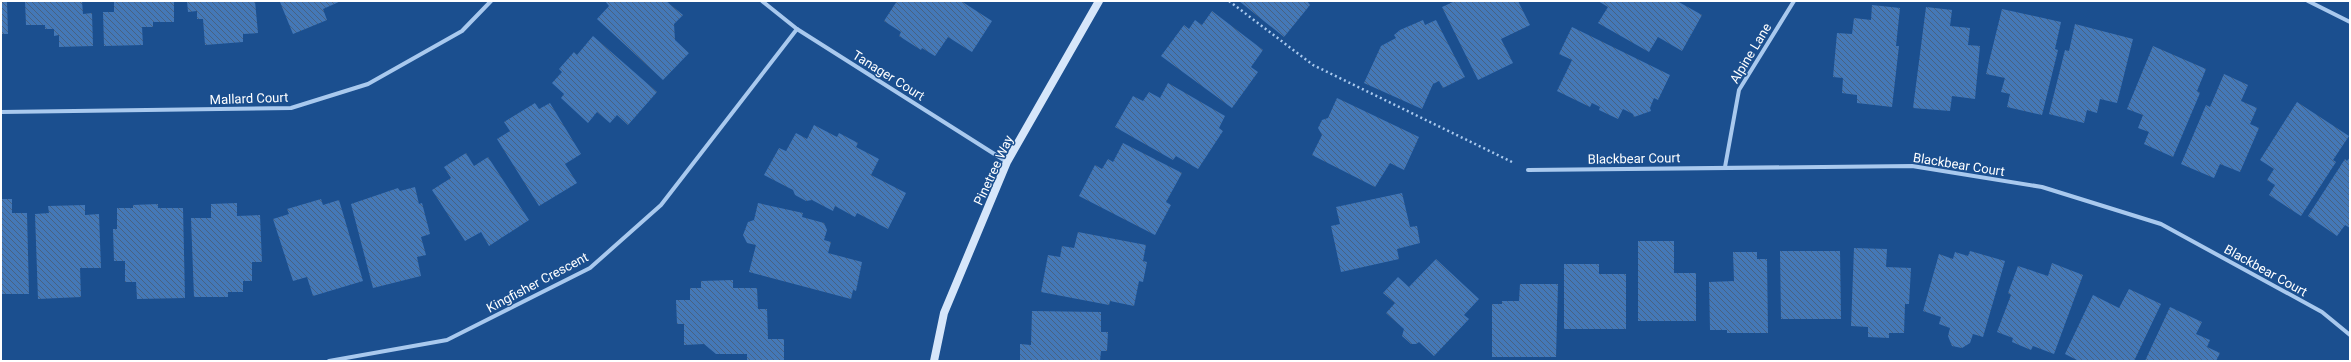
<svg xmlns="http://www.w3.org/2000/svg" width="2351" height="362" font-family="Roboto,sans-serif">
  <style>
    .building { fill: url(#building-back-hatch) }
    .lines { fill: none; stroke-linecap: round; stroke-linejoin: round }
    .path { stroke: #a9c9ee; stroke-width: 2.5; stroke-dasharray: 2 3; stroke-linecap: butt }
    .street { stroke: #a9c9ee; stroke-width: 4 }
    .secondary { stroke: #d6e6fa; stroke-width: 8 }
    .labels { text-anchor: middle; stroke-width: 3; stroke-linejoin: round; paint-order: stroke }
    .street-label { font-size: 13px; fill: #fff; stroke: #1b4f8f }
  </style>
  <defs>
    <pattern id="building-back-hatch" width="6" height="6" patternUnits="userSpaceOnUse"><rect width="6" height="6" fill="#4478b7"/><path d="M-1 5l2 2M0 0l6 6M5-1l2 2" fill="none" stroke="#486282"/></pattern>
  </defs>
  <rect width="100%" height="100%" fill="#1b4f8f"/>
  <g class="building">
    <polygon points="1,1 7,1 8,34 1,34"/>
    <polygon points="25,1 82,1 83,14 92,13 93,46 59,47 59,35 54,36 54,29 45,29 45,25 26,25"/>
    <polygon points="114,1 174,1 174,22 153,22 153,27 142,27 143,45 104,46 103,12 114,12"/>
    <polygon points="187,1 255,1 258,33 243,34 243,42 205,45 203,19 197,19 197,11 188,12"/>
    <polygon points="283,1 341,1 323,9 327,20 293,34 280,2"/>
    <polygon points="605,1 666,1 683,15 674,24 675,40 689,53 663,80 597,19 609,6"/>
    <polygon points="897,1 961,1 992,21 972,52 948,37 935,56 922,48 921,50 899,36 901,32 884,21"/>
    <polygon points="1239,1 1307,1 1310,5 1284,37"/>
    <polygon points="1455,1 1518,1 1530,25 1501,39 1513,63 1478,80 1442,7"/>
    <polygon points="1598,1 1677,1 1702,15 1682,51 1658,37 1649,52 1598,23 1608,7"/>
    <polygon points="1872,5 1900,8 1896,46 1899,46 1892,107 1857,103 1857,95 1842,93 1843,78 1833,77 1837,33 1852,34 1854,18 1871,20"/>
    <polygon points="1926,7 1952,10 1950,26 1970,28 1968,45 1980,46 1975,99 1952,96 1950,111 1913,108"/>
    <polygon points="2002,9 2061,22 2055,49 2058,50 2042,115 2007,107 2010,94 2001,92 2005,78 1986,74"/>
    <polygon points="1212,11 1263,50 1251,67 1258,72 1232,108 1161,56 1184,25 1189,29 1195,20 1202,25"/>
    <polygon points="1423,20 1425,25 1436,20 1465,77 1443,88 1439,81 1433,84 1422,109 1364,83 1381,46 1396,38 1394,35 1400,30"/>
    <polygon points="2075,24 2133,39 2117,103 2100,99 2097,113 2087,110 2084,123 2049,114 2065,50 2069,51"/>
    <polygon points="1572,27 1670,75 1658,100 1654,98 1650,108 1651,111 1634,117 1633,114 1623,109 1618,119 1599,110 1600,107 1592,103 1590,107 1557,91 1572,60 1559,54"/>
    <polygon points="593,36 657,92 628,125 617,115 610,123 597,112 588,123 561,98 564,94 552,83 562,72 559,69 574,52 577,55"/>
    <polygon points="2153,46 2206,69 2197,91 2200,93 2173,157 2144,144 2149,132 2138,128 2143,115 2127,109"/>
    <polygon points="2224,74 2248,85 2241,101 2257,108 2250,124 2259,128 2240,172 2220,164 2214,178 2181,164 2206,105 2210,107"/>
    <polygon points="1168,83 1225,116 1219,128 1223,131 1198,169 1176,156 1173,160 1115,127 1133,96 1143,101 1149,92 1160,98"/>
    <polygon points="1337,98 1419,137 1404,170 1390,163 1375,187 1312,155 1322,135 1318,128 1322,120 1328,118"/>
    <polygon points="2297,102 2349,136 2333,160 2336,162 2301,216 2269,195 2275,185 2267,180 2274,169 2260,160"/>
    <polygon points="535,103 539,109 550,103 581,154 565,164 577,183 539,206 497,139 510,131 504,122"/>
    <polygon points="814,125 837,137 839,133 858,143 856,147 879,159 871,175 906,193 888,229 857,213 855,217 835,206 833,211 812,200 806,201 795,195 793,190 764,175 779,148 786,151 796,133 807,139"/>
    <polygon points="1123,143 1182,173 1166,202 1171,205 1155,235 1079,196 1095,165 1102,169 1108,159 1113,162"/>
    <polygon points="466,153 474,166 488,157 529,220 489,246 481,232 465,241 432,190 451,178 444,167"/>
    <polygon points="2350,157 2350,228 2345,225 2337,236 2308,216 2345,159 2347,161"/>
    <polygon points="415,187 419,204 422,203 430,234 421,237 426,255 417,257 421,276 373,288 351,204 398,188 400,191"/>
    <polygon points="1402,193 1410,227 1417,226 1420,243 1397,249 1399,259 1341,272 1331,226 1340,224 1336,207"/>
    <polygon points="1,199 12,199 12,213 27,213 29,294 1,294"/>
    <polygon points="321,199 323,205 339,200 363,281 313,296 307,277 293,281 273,219 289,214 287,209"/>
    <polygon points="237,203 237,216 260,215 262,262 252,262 252,281 243,281 243,292 228,292 228,297 194,297 191,218 211,218 211,204"/>
    <polygon points="758,203 803,213 802,217 824,223 827,230 824,240 831,242 828,253 862,262 856,291 853,290 851,299 749,272 756,245 747,243 743,235 748,222 754,220"/>
    <polygon points="158,204 158,208 183,208 185,298 137,299 136,282 125,282 125,261 114,261 113,229 117,229 117,208 133,208 133,205"/>
    <polygon points="85,205 85,215 99,214 101,268 80,268 81,297 38,299 35,214 49,213 48,206"/>
    <polygon points="1078,232 1146,245 1143,261 1147,262 1143,282 1139,281 1134,306 1110,301 1109,305 1041,292 1048,255 1060,257 1062,246 1074,248"/>
    <polygon points="1638,241 1674,241 1674,273 1696,273 1696,321 1638,321"/>
    <polygon points="1854,248 1887,249 1886,267 1911,268 1909,304 1905,304 1904,333 1889,333 1889,338 1868,337 1868,327 1851,326"/>
    <polygon points="1780,251 1840,251 1841,319 1781,319"/>
    <polygon points="1970,251 2005,261 1983,337 1973,334 1970,343 1962,348 1952,346 1948,336 1950,328 1939,324 1941,317 1923,311 1939,254 1953,259 1955,252 1968,256"/>
    <polygon points="1733,252 1757,252 1757,259 1767,259 1768,333 1727,333 1727,330 1710,330 1709,282 1734,281"/>
    <polygon points="1436,259 1479,299 1464,315 1469,319 1434,356 1419,342 1416,344 1411,344 1402,336 1404,329 1386,313 1395,303 1383,293 1398,277 1409,287"/>
    <polygon points="2052,263 2083,275 2054,354 2033,346 2031,350 2012,342 2013,338 1997,332 2011,295 2008,293 2018,266 2048,276"/>
    <polygon points="1564,264 1599,264 1599,274 1626,274 1626,329 1564,329"/>
    <polygon points="733,280 733,288 757,288 758,309 767,309 768,339 784,339 784,361 747,361 747,354 716,354 704,344 684,345 684,324 677,324 676,300 690,300 690,288 701,288 701,281"/>
    <polygon points="1520,284 1558,284 1556,357 1492,357 1492,304 1502,304 1502,301 1519,301"/>
    <polygon points="2129,289 2161,304 2134,361 2079,361 2065,354 2093,295 2119,308"/>
    <polygon points="2170,307 2202,322 2196,334 2210,340 2207,347 2220,353 2216,361 2145,361"/>
    <polygon points="1032,311 1101,312 1101,332 1108,332 1107,351 1101,351 1100,361 1020,361 1020,344 1031,345"/>
  </g>
  <g class="lines">
    <polyline class="path" points="1229,1 1313,65 1512,162"/>
    <g class="street">
      <polyline points="762,1 797,29 1007,162"/>
      <polyline points="2308,1 2350,22"/>
      <polyline points="1,112 291,108 368,84 462,31 491,1"/>
      <polyline points="1725,167 1739,90 1794,1"/>
      <polyline points="1528,170 1912,166 2042,187 2161,224 2322,312 2350,335"/>
      <polyline points="329,361 447,340 590,268 661,205 797,29"/>
    </g>
    <polyline class="secondary" points="934,361 944,313 1007,162 1099,1"/>
  </g>
  <g class="labels">
    <g class="street-label">
      <text transform="translate(1750 53) rotate(-59)" y="5">Alpine Lane</text>
      <text transform="translate(889 75) rotate(32)" y="5">Tanager Court</text>
      <text transform="translate(249 98) rotate(-2)" y="5">Mallard Court</text>
      <text transform="translate(1634 158) rotate(-1)" y="5">Blackbear Court</text>
      <text transform="translate(1959 164) rotate(9)" y="5">Blackbear Court</text>
      <text transform="translate(993 170) rotate(-65)" y="5">Pinetree Way</text>
      <text transform="translate(2266 270) rotate(29)" y="5">Blackbear Court</text>
      <text transform="translate(537 282) rotate(-28)" y="5">Kingfisher Crescent</text>
    </g>
  </g>
  <rect width="2351" height="362" fill="none" stroke="#ffffff" stroke-width="4"/>
</svg>
